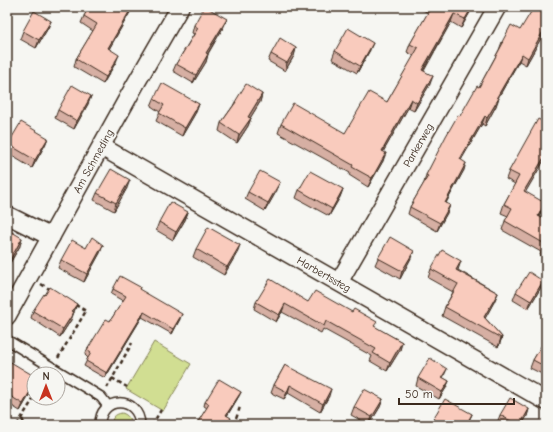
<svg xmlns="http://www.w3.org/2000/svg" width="553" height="432" font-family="'Comic Neue',sans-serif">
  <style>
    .green { fill: #d1de92; stroke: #868458 }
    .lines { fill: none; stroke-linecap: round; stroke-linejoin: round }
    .lane-casing { stroke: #3b2a1e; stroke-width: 12 }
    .street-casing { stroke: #3b2a1e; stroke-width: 20 }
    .path { stroke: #3b2a1e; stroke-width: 2.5; stroke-dasharray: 4 3; stroke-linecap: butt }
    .lane { stroke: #f6f6f2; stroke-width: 9 }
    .street { stroke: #f6f6f2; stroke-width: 17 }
    .wall { fill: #d6afa3; stroke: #3b2a1e }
    .shaded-wall { fill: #ae8e84; stroke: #3b2a1e }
    .building { fill: #f9cbbd; stroke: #3b2a1e }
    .labels { text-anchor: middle; stroke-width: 4; stroke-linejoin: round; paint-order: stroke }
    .street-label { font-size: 11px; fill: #3b2a1e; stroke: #f6f6f2 }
  </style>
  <rect width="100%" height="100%" fill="#f6f6f2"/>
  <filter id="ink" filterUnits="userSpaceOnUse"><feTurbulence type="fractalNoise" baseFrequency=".025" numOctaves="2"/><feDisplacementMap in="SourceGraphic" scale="8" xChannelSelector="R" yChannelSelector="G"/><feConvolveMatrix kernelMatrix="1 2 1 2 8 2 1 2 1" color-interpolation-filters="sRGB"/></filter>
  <g filter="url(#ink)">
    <g class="green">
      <polygon points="154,342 191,364 163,411 126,389"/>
      <path d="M122 413C128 415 131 419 130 425H112C111 418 115 414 122 413Z"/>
    </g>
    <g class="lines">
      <defs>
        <g id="lane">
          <polyline points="7,340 101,397 108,406"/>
          <path d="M100 425C99 396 139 395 140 425"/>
        </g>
        <g id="street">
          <polyline points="102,147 546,401"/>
          <polyline points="7,215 51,237"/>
          <polyline points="339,282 497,7"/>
          <polyline points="7,316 135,85 180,7"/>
        </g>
      </defs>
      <use href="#lane" class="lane-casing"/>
      <use href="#street" class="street-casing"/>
      <g class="path">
        <polyline points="41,284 51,290"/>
        <polyline points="58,358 86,311 74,304"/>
        <polyline points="112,378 127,387"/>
        <polyline points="107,388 132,343"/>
        <polyline points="22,419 25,425"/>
        <polyline points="17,425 34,398"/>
        <polyline points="152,425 161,410"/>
        <polyline points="234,425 240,407"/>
      </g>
      <use href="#lane" class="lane"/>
      <use href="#street" class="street"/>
    </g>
    <g class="wall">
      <polygon points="89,7 133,7 109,49 116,62 103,84 74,67 76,59 93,31 81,23 84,16"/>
      <polygon points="140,7 147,7 145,10"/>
      <polygon points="418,7 473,7 461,28 451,22 424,71 430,84 414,111 408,108 383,152 383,161 368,187 349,175 350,173 278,133 281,124 345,133 387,102 414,56 407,52 410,44 428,13"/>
      <polygon points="546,7 546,35 544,33 526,65 519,61 498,98 496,106 485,126 482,124 461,160 464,170 446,203 450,205 447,213 437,231 408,214 410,207 424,183 426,175 460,116 479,87 499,50 502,42 520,30"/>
      <polygon points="227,19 224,26 208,54 206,62 193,83 173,71 176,64 194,34 192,33 194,25"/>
      <polygon points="51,21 48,28 36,48 20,39 23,31"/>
      <polygon points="296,48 294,56 285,71 268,61 271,54"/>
      <polygon points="370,50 357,73 332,59 335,51"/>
      <polygon points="262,94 260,102 250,118 251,118 248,126 237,143 219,131 221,123 233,106 235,102"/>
      <polygon points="91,96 88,104 74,129 55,118 58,110"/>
      <polygon points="154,99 199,104 196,112 182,136 156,121 160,112 151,106"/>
      <polygon points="546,123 546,157 525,192 542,211 539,217 546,220 546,258 540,255 541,252 502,230 505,221 508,216 501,213 504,204 515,184 506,179 509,171"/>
      <polygon points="48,138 45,145 32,168 7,153 7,147 8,144"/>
      <polygon points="280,182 277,190 265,211 245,199 248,192"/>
      <polygon points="127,188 114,211 94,200 97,193"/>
      <polygon points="343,189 340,197 329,216 296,198 299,190"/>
      <polygon points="188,212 185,220 173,240 156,230 159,222"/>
      <polygon points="7,229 20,246 7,268"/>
      <polygon points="103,245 100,253 84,282 58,268 61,260 86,248"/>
      <polygon points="196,249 237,253 224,275 193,257"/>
      <polygon points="378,258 411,258 400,279 375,265"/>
      <polygon points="431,269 458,270 498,293 494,302 485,318 502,337 499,346 498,347 442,316 445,307 453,292 428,278"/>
      <polygon points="543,281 540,289 528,309 513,300 516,292"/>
      <polygon points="140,287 139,290 180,319 172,334 142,317 105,378 84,366 88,358 85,355 87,350 110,321 123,301 111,294 113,289"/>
      <polygon points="45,295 77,304 71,320 60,337 31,318 33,311"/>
      <polygon points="256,302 308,302 375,327 402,342 400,350 387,371 370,361 372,356 323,329 321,333 282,312 276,322 254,309"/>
      <polygon points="546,338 546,376 530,368 533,360"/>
      <polygon points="7,365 34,376 34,384 30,394 20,411 7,403"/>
      <polygon points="285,365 329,396 320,412 288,393 284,399 271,393 274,385"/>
      <polygon points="447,369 443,378 449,381 446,388 439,399 416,386 418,378"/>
      <polygon points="241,392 239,396 227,416 231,418 227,425 196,425 207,408 204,406 205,402"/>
      <polygon points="383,399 380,407 369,425 351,415 354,407"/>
      <polygon points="529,409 527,416 522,425 501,425 497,423 500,415"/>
      <polygon points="472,414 467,425 431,425 433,419"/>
    </g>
    <g class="shaded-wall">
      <polygon points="132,7 133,7 105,56 108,48"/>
      <polygon points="472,7 473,7 461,28 465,19"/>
      <polygon points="454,14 451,22 419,78 422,70"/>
      <polygon points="227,19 224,26 204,60 206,53"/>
      <polygon points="51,21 48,28 36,48 39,40"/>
      <polygon points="546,26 544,33 526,65 528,58"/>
      <polygon points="373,43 370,50 357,73 360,66"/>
      <polygon points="296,48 294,56 285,71 287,63"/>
      <polygon points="208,54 206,62 193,83 196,75"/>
      <polygon points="522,54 519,61 494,105 497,97"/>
      <polygon points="119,55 116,62 103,84 106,77"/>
      <polygon points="433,76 430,84 414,111 417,103"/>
      <polygon points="262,94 260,102 246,125 248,117"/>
      <polygon points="91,96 88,104 74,129 77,121"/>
      <polygon points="499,98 496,106 485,126 487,118"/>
      <polygon points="411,99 408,108 379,159 382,151"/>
      <polygon points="199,104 196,112 182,136 185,128"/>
      <polygon points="485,116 482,124 457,167 460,159"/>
      <polygon points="251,118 248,126 237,143 239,135"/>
      <polygon points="48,138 45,145 32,168 35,160"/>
      <polygon points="386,153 383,161 368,187 372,178"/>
      <polygon points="546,154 546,157 521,200 524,191"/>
      <polygon points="466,163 464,170 442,210 445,203"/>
      <polygon points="130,180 127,188 114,211 116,203"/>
      <polygon points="280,182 277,190 265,211 268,203"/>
      <polygon points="343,189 340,197 329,216 332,209"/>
      <polygon points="545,203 542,211 535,224 538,216"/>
      <polygon points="450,205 447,213 437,231 440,223"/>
      <polygon points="188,212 185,220 173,240 176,232"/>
      <polygon points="22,238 20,246 7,268 9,262"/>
      <polygon points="103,245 100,253 84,282 87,274"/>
      <polygon points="240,245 237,253 224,275 227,267"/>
      <polygon points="414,251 411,258 400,279 402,271"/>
      <polygon points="461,261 458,270 453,279 456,270"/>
      <polygon points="543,281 540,289 528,309 531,301"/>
      <polygon points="498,293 494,302 481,326 484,317"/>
      <polygon points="77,304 74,311 70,319 72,311"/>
      <polygon points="285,304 282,312 276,322 279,315"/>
      <polygon points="74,312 71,320 60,337 63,329"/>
      <polygon points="144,312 142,317 105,378 107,373"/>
      <polygon points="182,314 180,319 172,334 173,329"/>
      <polygon points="502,337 499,346 498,347 501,338"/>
      <polygon points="402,342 400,350 387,371 390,363"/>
      <polygon points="449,381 446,388 439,399 442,392"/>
      <polygon points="290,385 288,393 284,399"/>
      <polygon points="33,386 30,394 20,411 23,404"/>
      <polygon points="331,389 329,396 320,412 323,404"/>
      <polygon points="241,392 239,396 225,419 226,415"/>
      <polygon points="383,399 380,407 369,425 372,417"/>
      <polygon points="529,409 527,416 522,425 520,425"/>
      <polygon points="472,414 467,425 466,425"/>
    </g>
    <g class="building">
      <polygon points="89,7 132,7 108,48 119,55 106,77 76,59 97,24 84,16"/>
      <polygon points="204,7 206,7 227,19 206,53 208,54 196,75 176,64 198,28 194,25"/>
      <polygon points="431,7 472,7 465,19 454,14 422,70 433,76 417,103 411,99 382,151 386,153 372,178 352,167 353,165 281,124 293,103 345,133 369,92 387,102 418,48 410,44"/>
      <polygon points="534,7 546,7 546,26 528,58 522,54 497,97 499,98 487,118 485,116 460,159 466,163 445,203 450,205 440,223 410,207 428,176 426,175 446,136 458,115 460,116 477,86 479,87 503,43 502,42 511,25 520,30"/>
      <polygon points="34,11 51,21 39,40 23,31"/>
      <polygon points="348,28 373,43 360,66 335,51"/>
      <polygon points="280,38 296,48 287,63 271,54"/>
      <polygon points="162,83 199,104 185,128 159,113 164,105 154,99"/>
      <polygon points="246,84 262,94 248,117 251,118 239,135 221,123 236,102 235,102"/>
      <polygon points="72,85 91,96 77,121 58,110"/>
      <polygon points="538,119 546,123 546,154 524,191 545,203 538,216 546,220 546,248 543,247 545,244 505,221 512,208 504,204 519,176 509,171"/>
      <polygon points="21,122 48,138 35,160 8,144"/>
      <polygon points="111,169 130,180 116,203 97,193"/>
      <polygon points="260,171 280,182 268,203 248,192"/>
      <polygon points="310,171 343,189 332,209 299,190"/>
      <polygon points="170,202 188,212 176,232 159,222"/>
      <polygon points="208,227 240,245 227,267 196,249"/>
      <polygon points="7,229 22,238 9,262 7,261"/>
      <polygon points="92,237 103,245 87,274 61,260 72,240 86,248"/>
      <polygon points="390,237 414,251 402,271 378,258"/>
      <polygon points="442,250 461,261 456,270 498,293 484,317 502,337 501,338 445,307 458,284 431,269"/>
      <polygon points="529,272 543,281 531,301 516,292"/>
      <polygon points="120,276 140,287 139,289 182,314 173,329 144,312 107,373 86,361 91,353 87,350 106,319 110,321 126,296 113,289"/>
      <polygon points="270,279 308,302 315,291 352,312 354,309 377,322 374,326 402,342 390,363 373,353 376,349 326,321 324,326 285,304 279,315 256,302"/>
      <polygon points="50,287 77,304 72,311 74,312 63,329 33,311 44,294 45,295"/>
      <polygon points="546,338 546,367 533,360"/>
      <polygon points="430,358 447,369 442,377 449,381 442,392 418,378"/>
      <polygon points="9,361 34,376 34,382 32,385 33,386 23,404 7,394 7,365"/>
      <polygon points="285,365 331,389 323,404 290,385 287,392 274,385"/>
      <polygon points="219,379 241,392 226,415 231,418 226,425 196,425 209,404 205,402"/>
      <polygon points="364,389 383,399 372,417 354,407"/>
      <polygon points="510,398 529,409 520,425 518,425 500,415"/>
      <polygon points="445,399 472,414 466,425 443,425 433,419"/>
    </g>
  </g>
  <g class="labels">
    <g class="street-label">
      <text transform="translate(418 145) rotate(-60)" y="4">Parkerweg</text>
      <text transform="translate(93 161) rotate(-61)" y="4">Am Schmeding</text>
      <text transform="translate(324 274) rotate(30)" y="4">Harbertssteg</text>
    </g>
  </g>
  <rect width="553" height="432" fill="none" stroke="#f6f6f2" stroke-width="24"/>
  <rect x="12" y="12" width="529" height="408" fill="none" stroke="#3b2a1e" stroke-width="1.5" filter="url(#ink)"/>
  <g transform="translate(46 386)"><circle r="19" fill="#f6f6f2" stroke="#aba49d"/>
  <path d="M0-3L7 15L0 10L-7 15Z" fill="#c8321e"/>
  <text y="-6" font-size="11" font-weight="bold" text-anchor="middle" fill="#3b2a1e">N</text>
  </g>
  <path d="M399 398v6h115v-6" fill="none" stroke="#3b2a1e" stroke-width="2"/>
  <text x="405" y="398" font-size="12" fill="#3b2a1e" stroke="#f6f6f2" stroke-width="3" paint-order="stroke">50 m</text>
</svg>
